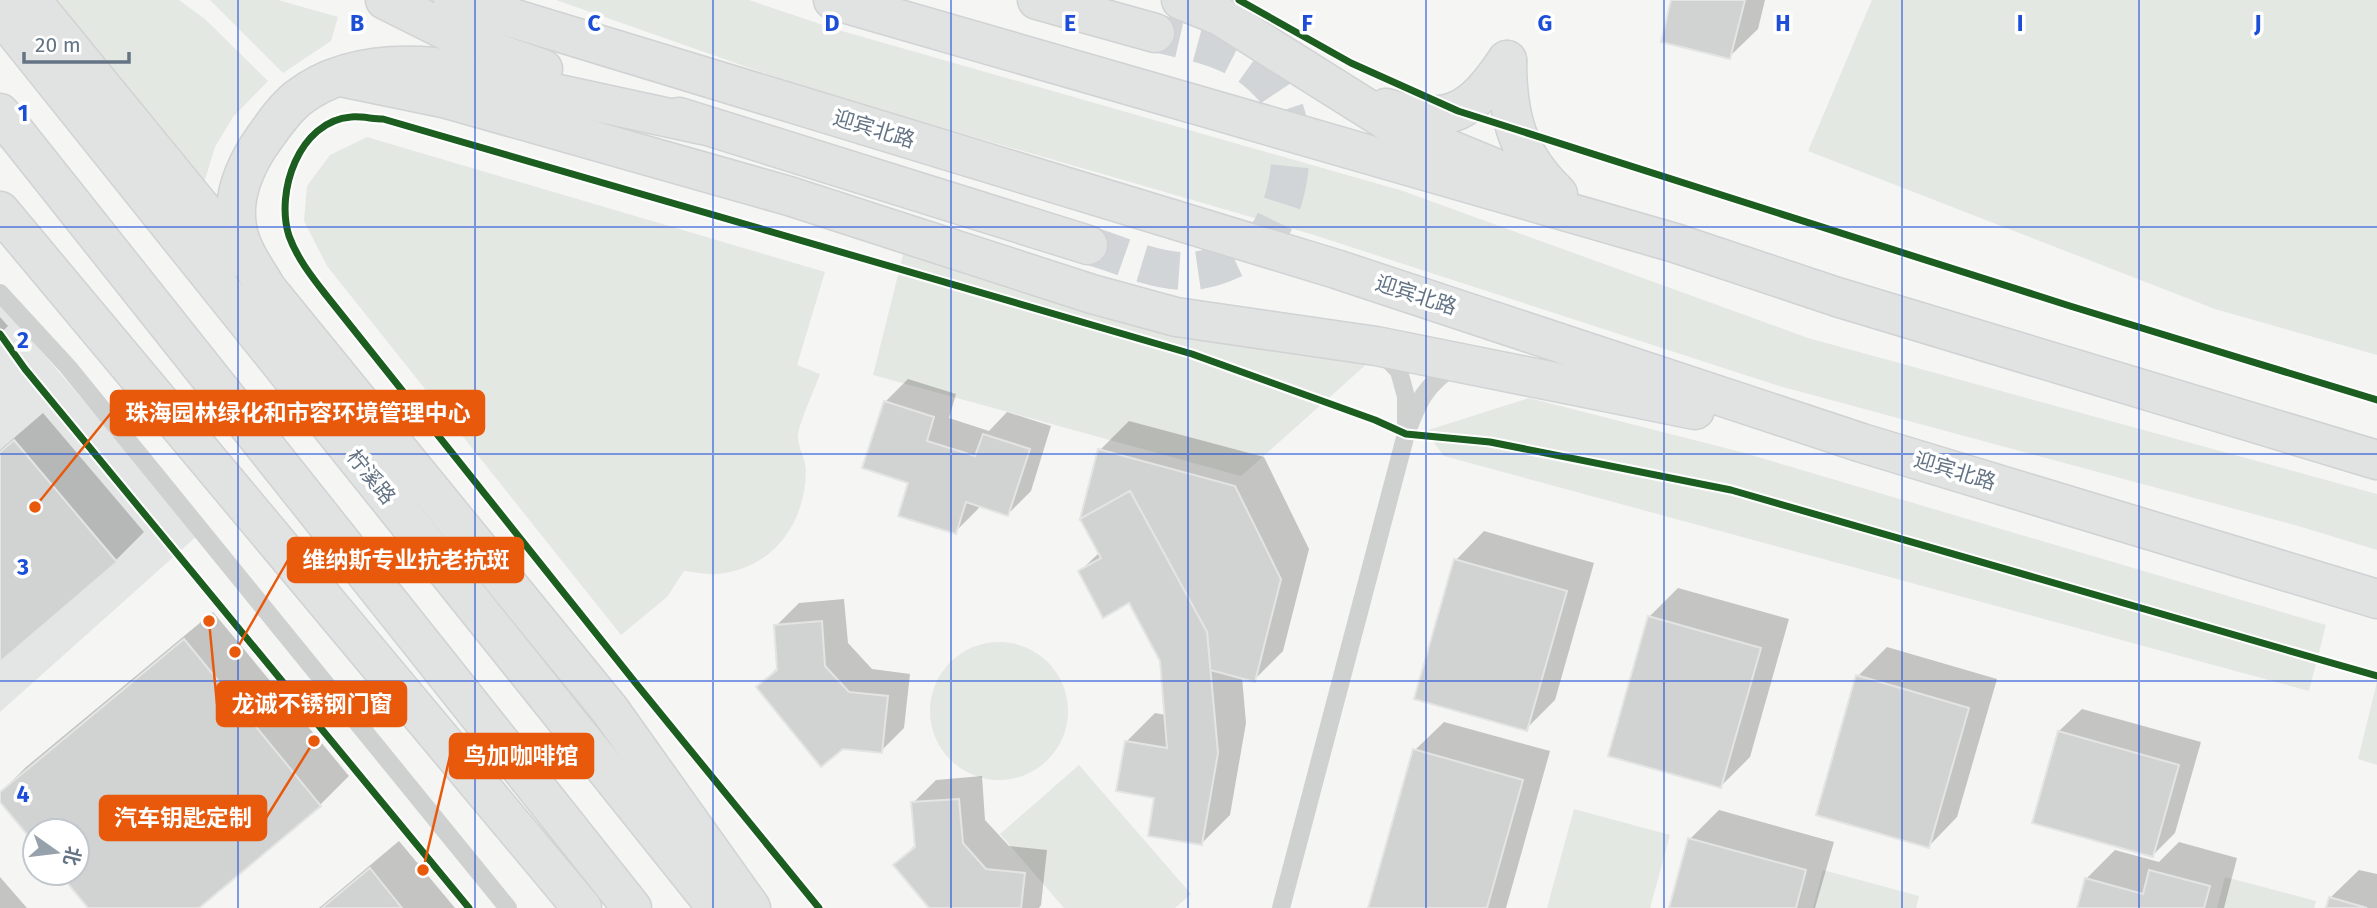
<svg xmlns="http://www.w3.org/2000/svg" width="2377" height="908" font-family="'Fira Sans','Noto Sans SC',sans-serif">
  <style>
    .built { fill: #e4e5e5 }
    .green { fill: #e4e8e2 }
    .shadow { fill: #0003 }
    .building { fill: #d1d2d2; stroke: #e4e4e4; stroke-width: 2 }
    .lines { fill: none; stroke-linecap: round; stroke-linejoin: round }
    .primary-tunnel { stroke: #d1d5d8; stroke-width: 38; stroke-dasharray: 38 19; stroke-linecap: butt }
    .primary-casing { stroke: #d0d2d3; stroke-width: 41 }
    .service { stroke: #cfd0d0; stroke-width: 18 }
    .primary { stroke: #e1e2e2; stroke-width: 38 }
    .cycleway-casing { stroke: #fff; stroke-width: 11 }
    .cycleway { stroke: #1b5e20; stroke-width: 7 }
    .grid { fill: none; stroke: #1d4ed8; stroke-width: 2; stroke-opacity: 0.55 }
    .labels { text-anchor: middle; stroke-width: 7; stroke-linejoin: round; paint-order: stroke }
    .street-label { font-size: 21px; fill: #647485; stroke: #fff }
    .grid-label { font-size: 23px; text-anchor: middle; font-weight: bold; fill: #1d4ed8; stroke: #fff; stroke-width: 7; stroke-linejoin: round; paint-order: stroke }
    .leader { fill: none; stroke: #e8590c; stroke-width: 2.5 }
    .callout-dot { fill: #e8590c; stroke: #fff; stroke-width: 2.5 }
    .callout { fill: #e8590c; stroke: #e8590c; stroke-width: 2.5 }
    .callout-label { font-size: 23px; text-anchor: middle; font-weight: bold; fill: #fff }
  </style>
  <rect width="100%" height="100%" fill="#f5f5f4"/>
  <polygon class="built" points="0,303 198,535 0,712"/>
  <g class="green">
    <polygon points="40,0 179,0 205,19 268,81 233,117 215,147 201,193"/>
    <polygon points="210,0 278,0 338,17 331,41 283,73"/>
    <polygon points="556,0 749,0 835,29 1403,191 1808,338 2377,494 2377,550 2298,526 1779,386 1314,235 818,92"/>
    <polygon points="1872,0 2377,0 2377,355 2215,309 1808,151"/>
    <path d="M367 137 825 272 797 365 820 374C815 389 800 420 798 435 797 446 806 459 806 471 805 525 772 569 717 574 706 575 695 572 684 571L667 597 621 635 327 266 304 221 307 186 330 155Z"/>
    <polygon points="905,247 1369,362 1241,476 873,375"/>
    <polygon points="1529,398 1741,452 2326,625 2309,691 1444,456 1425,431"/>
    <circle cx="999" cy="711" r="69"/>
    <polygon points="2377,682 2377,765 2358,759"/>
    <polygon points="1079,765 1191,894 1175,908 1064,908 1000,834"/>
    <polygon points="1574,809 1670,835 1650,908 1547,908"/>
    <polygon points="1823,870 1919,896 1916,908 1813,908"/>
    <polygon points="2225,877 2316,901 2314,908 2217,908"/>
  </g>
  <g class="shadow">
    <polygon points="1673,0 1765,0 1758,29 1729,57"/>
    <polygon points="0,317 8,326 0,334"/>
    <polygon points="908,379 956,394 949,418 989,431 1007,412 1051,426 1031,491 1008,514 980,505 978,509 955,532 910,482 885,402"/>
    <polygon points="43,413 144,532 115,561 0,660 0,450"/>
    <polygon points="1129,421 1264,457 1309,549 1283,651 1254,680 1242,677 1246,723 1230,815 1201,844 1156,797 1126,742 1155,713 1166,715 1162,660 1129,601 1080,571 1100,552 1100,450"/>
    <polygon points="1484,531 1594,563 1555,700 1526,729 1456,560"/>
    <polygon points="1678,588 1789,619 1750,757 1721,786 1649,617"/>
    <polygon points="844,599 848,643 872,669 910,674 904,728 881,751 758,687 779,666 776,626 799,603"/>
    <polygon points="213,612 349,776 320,805 196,908 90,908 77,873 77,831 35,831 35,841 0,799 0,793 26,767"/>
    <polygon points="1887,647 1997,679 1957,817 1929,846 1858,676"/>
    <polygon points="2082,709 2201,742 2175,833 2152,856 2059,731"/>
    <polygon points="1444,722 1550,751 1506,908 1370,908 1415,750"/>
    <polygon points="982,776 985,820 1009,846 1047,850 1041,905 1039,908 931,908 896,865 916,844 913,803 936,780"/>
    <polygon points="1719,810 1834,842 1815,908 1671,908 1690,839"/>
    <polygon points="399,841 455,908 319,908"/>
    <polygon points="2179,842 2237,858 2224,908 2079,908 2086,879 2115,850 2159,862"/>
    <polygon points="2359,870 2377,874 2377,908 2328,908 2330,898"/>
    <polygon points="0,877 27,908 0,908"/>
  </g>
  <g class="building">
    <polygon points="1671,0 1745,0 1730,59 1661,42"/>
    <polygon points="884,401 934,417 927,441 975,456 983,434 1030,449 1008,516 966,502 956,534 898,516 908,483 862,468"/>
    <polygon points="14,440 117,562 0,662 0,452"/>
    <polygon points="1098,449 1235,486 1281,579 1255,682 1210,670 1207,632 1130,491 1080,519"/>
    <polygon points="1130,491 1207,632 1218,753 1202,845 1148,836 1154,798 1116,791 1125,741 1167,748 1160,661 1129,603 1103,618 1078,571 1101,558 1080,519"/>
    <polygon points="1454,559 1567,591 1527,731 1414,699"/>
    <polygon points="1648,616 1761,648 1721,788 1608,756"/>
    <polygon points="822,621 825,666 849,692 888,696 882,753 843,749 821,767 756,687 777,670 774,625"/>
    <polygon points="184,639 321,806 199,908 88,908 59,873 77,873 77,831 35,831 35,844 0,802 0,792"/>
    <polygon points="1856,675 1969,708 1929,848 1816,815"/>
    <polygon points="2058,731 2179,765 2153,857 2032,823"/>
    <polygon points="1413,749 1523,780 1487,908 1368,908"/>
    <polygon points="959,799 963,843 986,869 1025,873 1021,908 929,908 893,865 915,847 911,802"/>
    <polygon points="1688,838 1806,870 1796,908 1669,908"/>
    <polygon points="370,868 402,908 322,908"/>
    <polygon points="2149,870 2210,886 2204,908 2077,908 2085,878 2143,894"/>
    <polygon points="2329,897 2367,908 2326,908"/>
  </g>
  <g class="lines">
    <path class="primary-tunnel" d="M1088 245C1121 255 1157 273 1192 271 1214 270 1254 253 1267 235 1292 199 1302 123 1273 88 1240 49 1201 44 1155 33"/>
    <defs>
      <g id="primary">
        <polyline points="31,0 242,258"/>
        <polyline points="385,0 477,46 543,69"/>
        <polyline points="453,0 1336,269 1862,443 2377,599"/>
        <polyline points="833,0 1675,243 1837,297 2377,460"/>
        <polyline points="1037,0 1155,33"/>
        <polyline points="1181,0 1220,16 1400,129 1502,171"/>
        <polyline points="0,13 717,908"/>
        <path d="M1507 60C1507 116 1517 155 1558 194"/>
        <polyline points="340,77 447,99 789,196 1092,294 1176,317 1376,346 1695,410"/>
        <path d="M1386 108C1449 127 1472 112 1507 60"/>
        <polyline points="0,113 632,908"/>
        <polyline points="679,117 1088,245"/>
        <path d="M702 125 435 67C389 63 337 68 298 98 282 111 270 130 258 147 243 171 232 198 237 227 240 249 256 270 267 289L610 710 751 908"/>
        <polyline points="0,211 582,908"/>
      </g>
    </defs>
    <use href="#primary" class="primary-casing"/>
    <g class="service">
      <polyline points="0,293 68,367 508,908"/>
      <polyline points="1383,354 1399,371 1406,397 1406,424"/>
      <path d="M1281 908 1406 434C1419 400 1424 387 1455 365"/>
    </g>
    <use href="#primary" class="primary"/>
    <defs>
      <g id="cycleway">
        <polyline points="1239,0 1351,63 1458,111 2070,306 2377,400"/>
        <polyline points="0,334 25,369 469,908"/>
        <path d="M819 908 638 686 326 295C312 277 297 258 289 236 275 192 299 121 351 117 361 116 373 119 383 119L1192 354 1375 420 1406 434 1490 442 1731 490 2377 676"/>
      </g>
    </defs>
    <use href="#cycleway" class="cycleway-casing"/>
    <use href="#cycleway" class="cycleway"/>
  </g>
  <path class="grid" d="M238 0V908M475 0V908M713 0V908M951 0V908M1188 0V908M1426 0V908M1664 0V908M1902 0V908M2139 0V908M0 227H2377M0 454H2377M0 681H2377"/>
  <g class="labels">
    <g class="street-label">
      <text transform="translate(874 129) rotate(17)" y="7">迎宾北路</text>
      <text transform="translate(1416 295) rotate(18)" y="7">迎宾北路</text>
      <text transform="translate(1955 471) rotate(17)" y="7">迎宾北路</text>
      <text transform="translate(371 477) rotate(51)" y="7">柠溪路</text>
    </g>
  </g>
  <g class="grid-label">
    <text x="357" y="31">B</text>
    <text x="594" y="31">C</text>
    <text x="832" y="31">D</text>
    <text x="1070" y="31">E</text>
    <text x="1307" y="31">F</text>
    <text x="1545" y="31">G</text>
    <text x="1783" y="31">H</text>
    <text x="2020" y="31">I</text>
    <text x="2258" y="31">J</text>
    <text x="23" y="121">1</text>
    <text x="23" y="348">2</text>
    <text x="23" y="575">3</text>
    <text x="23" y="802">4</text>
  </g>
  <path class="leader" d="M35 507L111 413M235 652L288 560M209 621L217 704M423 870L450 756M314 741L266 818"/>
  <g class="callout-dot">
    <circle cx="35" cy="507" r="7"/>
    <circle cx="235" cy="652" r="7"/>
    <circle cx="209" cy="621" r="7"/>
    <circle cx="423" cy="870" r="7"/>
    <circle cx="314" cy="741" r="7"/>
  </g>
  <g class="callout">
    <rect x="111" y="391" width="373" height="44" rx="7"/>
    <rect x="288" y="538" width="235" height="44" rx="7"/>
    <rect x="217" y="682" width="189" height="44" rx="7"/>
    <rect x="450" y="734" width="143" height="44" rx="7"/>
    <rect x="100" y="796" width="166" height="44" rx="7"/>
  </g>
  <g class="callout-label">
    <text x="298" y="421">珠海园林绿化和市容环境管理中心</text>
    <text x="406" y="568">维纳斯专业抗老抗斑</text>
    <text x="312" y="712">龙诚不锈钢门窗</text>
    <text x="521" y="764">鸟加咖啡馆</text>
    <text x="183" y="826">汽车钥匙定制</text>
  </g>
  <g transform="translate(56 852) rotate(104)"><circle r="33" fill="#ffffff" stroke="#c1c7ce" stroke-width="2"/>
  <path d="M0-5L12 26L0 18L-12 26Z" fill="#97a1ac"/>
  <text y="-10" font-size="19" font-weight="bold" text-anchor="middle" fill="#647485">北</text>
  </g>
  <path d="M24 52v10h105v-10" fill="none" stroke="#647485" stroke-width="3.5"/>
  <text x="35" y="52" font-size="21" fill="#647485" stroke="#ffffff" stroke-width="5" paint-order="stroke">20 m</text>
</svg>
